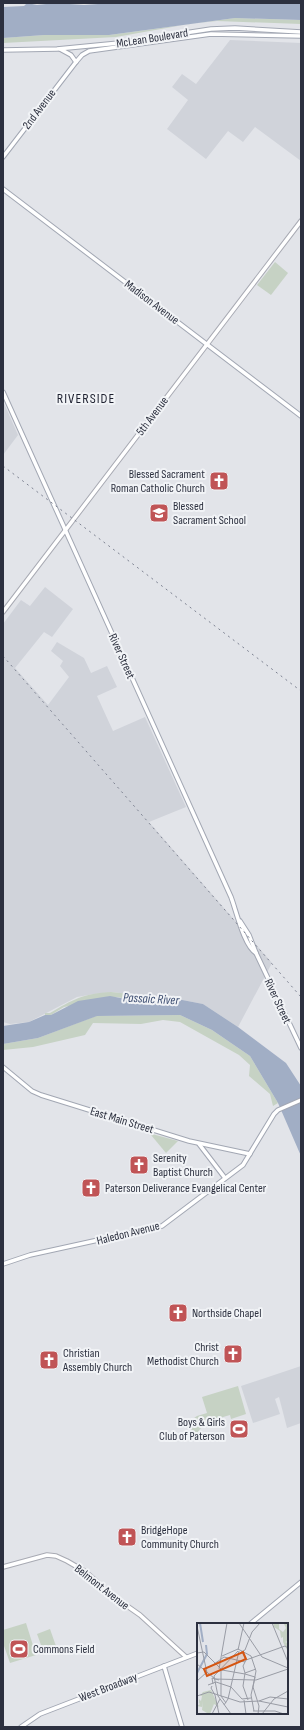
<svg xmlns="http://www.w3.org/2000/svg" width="304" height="1730" font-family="'Sofia Sans Condensed',sans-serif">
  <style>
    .built { fill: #d0d3da }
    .green { fill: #c6d2c4 }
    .water { fill: #a1aec5 }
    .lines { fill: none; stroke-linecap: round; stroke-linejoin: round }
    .secondary-casing { stroke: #a8aab3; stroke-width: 5.5 }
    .primary-casing { stroke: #a2a7b3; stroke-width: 5.5 }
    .secondary { stroke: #fff; stroke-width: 3.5 }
    .primary { stroke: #fff; stroke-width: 3.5 }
    .rail { stroke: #7d8291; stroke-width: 1; stroke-dasharray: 2 4; stroke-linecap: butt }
    .labels { text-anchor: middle; stroke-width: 4; stroke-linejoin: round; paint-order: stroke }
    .street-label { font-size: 12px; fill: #2c303f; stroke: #f1f3f6 }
    .poi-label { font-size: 12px; fill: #2c303f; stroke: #f1f3f6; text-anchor: start }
    .water-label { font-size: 13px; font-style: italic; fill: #3a4b6f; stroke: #f1f3f6 }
    .quarter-label { font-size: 14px; letter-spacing: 1px; fill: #1e2130; stroke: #f1f3f6 }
    .inset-river { fill: none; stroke: #a1aec5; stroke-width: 2 }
    .inset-road { fill: none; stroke: #999ca5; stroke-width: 1 }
    .view { fill: #d55511; fill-opacity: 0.15; stroke: #d55511; stroke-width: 2 }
    .inset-edge { fill: none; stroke: #2c303f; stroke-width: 2 }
  </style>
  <rect width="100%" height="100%" fill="#e2e4e9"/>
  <g class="built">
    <polygon points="230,40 301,43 301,161 255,127 243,142 228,131 206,159 167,129 188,100 172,87 182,74 196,84"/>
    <polygon points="3,401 18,435 3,455"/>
    <polygon points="45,587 73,609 52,637 44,632 15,668 48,705 69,677 60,666 63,661 51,651 57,642 84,658 91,673 107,666 117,687 97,696 113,731 145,717 186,807 149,822 272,963 238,1027 203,1004 172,998 131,1000 130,994 111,992 94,994 77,997 29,1022 10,1024 3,1022 3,624 21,600 30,606"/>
    <polygon points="301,1366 301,1423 287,1428 279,1397 275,1399 280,1414 253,1423 241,1386"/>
  </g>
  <g class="green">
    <polygon points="235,18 301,20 301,24 217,21 189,24 116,37 3,43 3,38 44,35 109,35"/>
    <polygon points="275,262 288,273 271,295 257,285"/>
    <path d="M111 992 130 994 131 1000 117 997 64 1007 51 1015H45V1013H50C72 1000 84 993 111 992Z"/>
    <polygon points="180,1015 212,1030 250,1056 278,1103 273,1106 270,1094 249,1076 250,1065 239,1055 180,1022 163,1020 141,1024 93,1023 85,1035 33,1047 3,1050 3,1044 38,1038 96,1016"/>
    <polygon points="152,1134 178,1141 166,1153 151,1135"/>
    <polygon points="238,1386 246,1414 231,1419 230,1415 206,1422 196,1434 184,1425 197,1416 207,1413 202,1397"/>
    <polygon points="26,1623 36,1655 10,1663 3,1643 3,1630"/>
    <polygon points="50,1629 57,1649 44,1653 37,1634"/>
  </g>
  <g class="water">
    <polygon points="27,3 37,5 55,3 84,5 112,3 301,3 301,20 235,18 109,35 44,35 3,38 3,7 24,6"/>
    <polygon points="110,996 131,1000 172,998 203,1004 238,1027 286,1063 301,1086 301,1156 278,1103 250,1056 212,1030 180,1015 97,1016 38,1038 3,1044 3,1026 29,1022 45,1015 51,1015 78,1001"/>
  </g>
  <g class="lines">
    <defs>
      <g id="secondary">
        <polyline points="3,612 301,221"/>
        <polyline points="3,1567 47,1555 56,1556 67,1561 86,1572 113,1596 140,1615 186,1657"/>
      </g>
      <g id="primary">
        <polyline points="60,49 71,55 76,62"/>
        <polyline points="3,50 57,49 119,43 211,29 235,28 301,32"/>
        <polyline points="3,157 76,62 82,55 89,51 211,34 301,36"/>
        <polyline points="3,189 301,416"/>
        <path d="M3 392 231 897C236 910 244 946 256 953"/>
        <polyline points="240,921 249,935 256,953 301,1048"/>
        <polyline points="3,1067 32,1091 41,1095 189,1141 250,1154"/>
        <polyline points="199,1144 225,1178"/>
        <polyline points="3,1264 30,1255 162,1226 243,1165 274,1114 278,1110 301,1100"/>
        <polyline points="250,1624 301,1582"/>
        <polyline points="164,1666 182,1727"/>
        <polyline points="21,1727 40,1714 198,1653"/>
      </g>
    </defs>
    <use href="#secondary" class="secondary-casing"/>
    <use href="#primary" class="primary-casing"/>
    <use href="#secondary" class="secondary"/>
    <use href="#primary" class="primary"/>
    <g class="rail">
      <polyline points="3,466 301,691"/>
      <polyline points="3,656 301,997"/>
    </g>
  </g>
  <defs>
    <symbol id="church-square" viewBox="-11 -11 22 22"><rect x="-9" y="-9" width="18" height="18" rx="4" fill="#c05456" stroke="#f1f3f6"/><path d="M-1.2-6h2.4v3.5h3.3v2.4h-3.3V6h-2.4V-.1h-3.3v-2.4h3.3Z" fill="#fff"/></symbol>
    <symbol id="school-square" viewBox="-11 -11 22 22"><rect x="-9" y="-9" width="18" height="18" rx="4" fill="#c05456" stroke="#f1f3f6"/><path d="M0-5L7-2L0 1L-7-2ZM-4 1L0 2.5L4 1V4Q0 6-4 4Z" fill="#fff"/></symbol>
    <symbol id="stadium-square" viewBox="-11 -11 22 22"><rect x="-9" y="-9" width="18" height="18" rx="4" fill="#c05456" stroke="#f1f3f6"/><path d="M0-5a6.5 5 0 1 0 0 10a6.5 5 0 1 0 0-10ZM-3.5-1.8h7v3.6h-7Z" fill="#fff"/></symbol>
  </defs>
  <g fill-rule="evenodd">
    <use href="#church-square" x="208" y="470" width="22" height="22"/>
    <use href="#school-square" x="148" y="502" width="22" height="22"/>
    <use href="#church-square" x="128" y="1154" width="22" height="22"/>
    <use href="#church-square" x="80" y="1177" width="22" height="22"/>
    <use href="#church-square" x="167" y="1302" width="22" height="22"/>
    <use href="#church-square" x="222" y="1343" width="22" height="22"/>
    <use href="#church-square" x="38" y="1349" width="22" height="22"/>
    <use href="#stadium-square" x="228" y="1418" width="22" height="22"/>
    <use href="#church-square" x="116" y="1526" width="22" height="22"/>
    <use href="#stadium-square" x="8" y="1638" width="22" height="22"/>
  </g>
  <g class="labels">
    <g class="street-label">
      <text transform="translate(152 38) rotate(-9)" y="4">McLean Boulevard</text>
      <text transform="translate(39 109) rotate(-53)" y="4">2nd Avenue</text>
      <text transform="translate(152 302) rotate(37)" y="4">Madison Avenue</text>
      <text transform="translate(152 416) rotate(-53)" y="4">5th Avenue</text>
      <text transform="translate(122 656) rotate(66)" y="4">River Street</text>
      <text transform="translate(278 1001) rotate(65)" y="4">River Street</text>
      <text transform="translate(122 1120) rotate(17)" y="4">East Main Street</text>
      <text transform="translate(128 1233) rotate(-14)" y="4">Haledon Avenue</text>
      <text transform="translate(102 1587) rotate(38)" y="4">Belmont Avenue</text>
      <text transform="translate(108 1687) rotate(-21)" y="4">West Broadway</text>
    </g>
    <g class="poi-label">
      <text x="205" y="478" text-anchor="end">Blessed Sacrament<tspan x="205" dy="14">Roman Catholic Church</tspan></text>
      <text x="173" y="510">Blessed<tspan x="173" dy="14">Sacrament School</tspan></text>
      <text x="153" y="1162">Serenity<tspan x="153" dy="14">Baptist Church</tspan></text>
      <text x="105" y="1192">Paterson Deliverance Evangelical Center</text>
      <text x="192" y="1317">Northside Chapel</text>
      <text x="219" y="1351" text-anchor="end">Christ<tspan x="219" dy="14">Methodist Church</tspan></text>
      <text x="63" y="1357">Christian<tspan x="63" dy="14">Assembly Church</tspan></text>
      <text x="225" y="1426" text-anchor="end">Boys &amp; Girls<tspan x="225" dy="14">Club of Paterson</tspan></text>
      <text x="141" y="1534">BridgeHope<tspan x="141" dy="14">Community Church</tspan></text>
      <text x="33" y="1653">Commons Field</text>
    </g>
    <g class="water-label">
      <text transform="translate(151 998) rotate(3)" y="5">Passaic River</text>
    </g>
    <g class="quarter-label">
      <text x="86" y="403">RIVERSIDE</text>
    </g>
  </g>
  <g transform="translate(197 1623)">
    <rect width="91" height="91" fill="#e2e4e9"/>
    <path d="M76 0H82V6L86 9 89 5 87 1 91 0V18L88 19 91 20V29L86 19V14L84 15 83 8 77 4ZM14 67 22 84 17 81 13 91H7L10 90 5 87 6 78 5 84 0 83 3 81 0 78 2 80V76L4 78 5 73H3L6 69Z" fill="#c6d2c4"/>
    <path class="inset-river" d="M3 0 6 19M0 50 10 31 9 22"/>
    <path class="inset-road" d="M42 0 65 34 91 45M75 0 91 39M0 3 10 50M41 27 47 0M44 29 48 27 55 9 63 0M45 29 49 37 46 43 48 50M0 30 7 29 25 47 48 51M25 33 41 26 54 33 59 48 56 64 62 83 61 91M49 37 88 23 91 25M0 41 17 55M17 41 27 34 48 39M22 46 30 0M24 47V73L29 80M48 51 58 54 54 72M17 56 59 57 91 46M0 58 10 49M16 61 15 55 22 57M11 62 19 59 34 64 45 76 54 75M15 63 14 65 18 72 22 91M54 72 57 88M0 73 12 69 43 79 62 78 73 74 91 76M47 77 49 91M51 77 46 63 48 50 59 46M62 78 91 84M27 82 31 76 42 28M56 88H78L87 91M15 91 23 76M34 91 21 73 17 53 41 28M65 91 77 76 91 68"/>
    <path class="view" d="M46 29 49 36 10 53 7 46Z"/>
    <rect width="91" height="91" class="inset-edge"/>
  </g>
  <rect width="304" height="1730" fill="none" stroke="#2c303f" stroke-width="8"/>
</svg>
